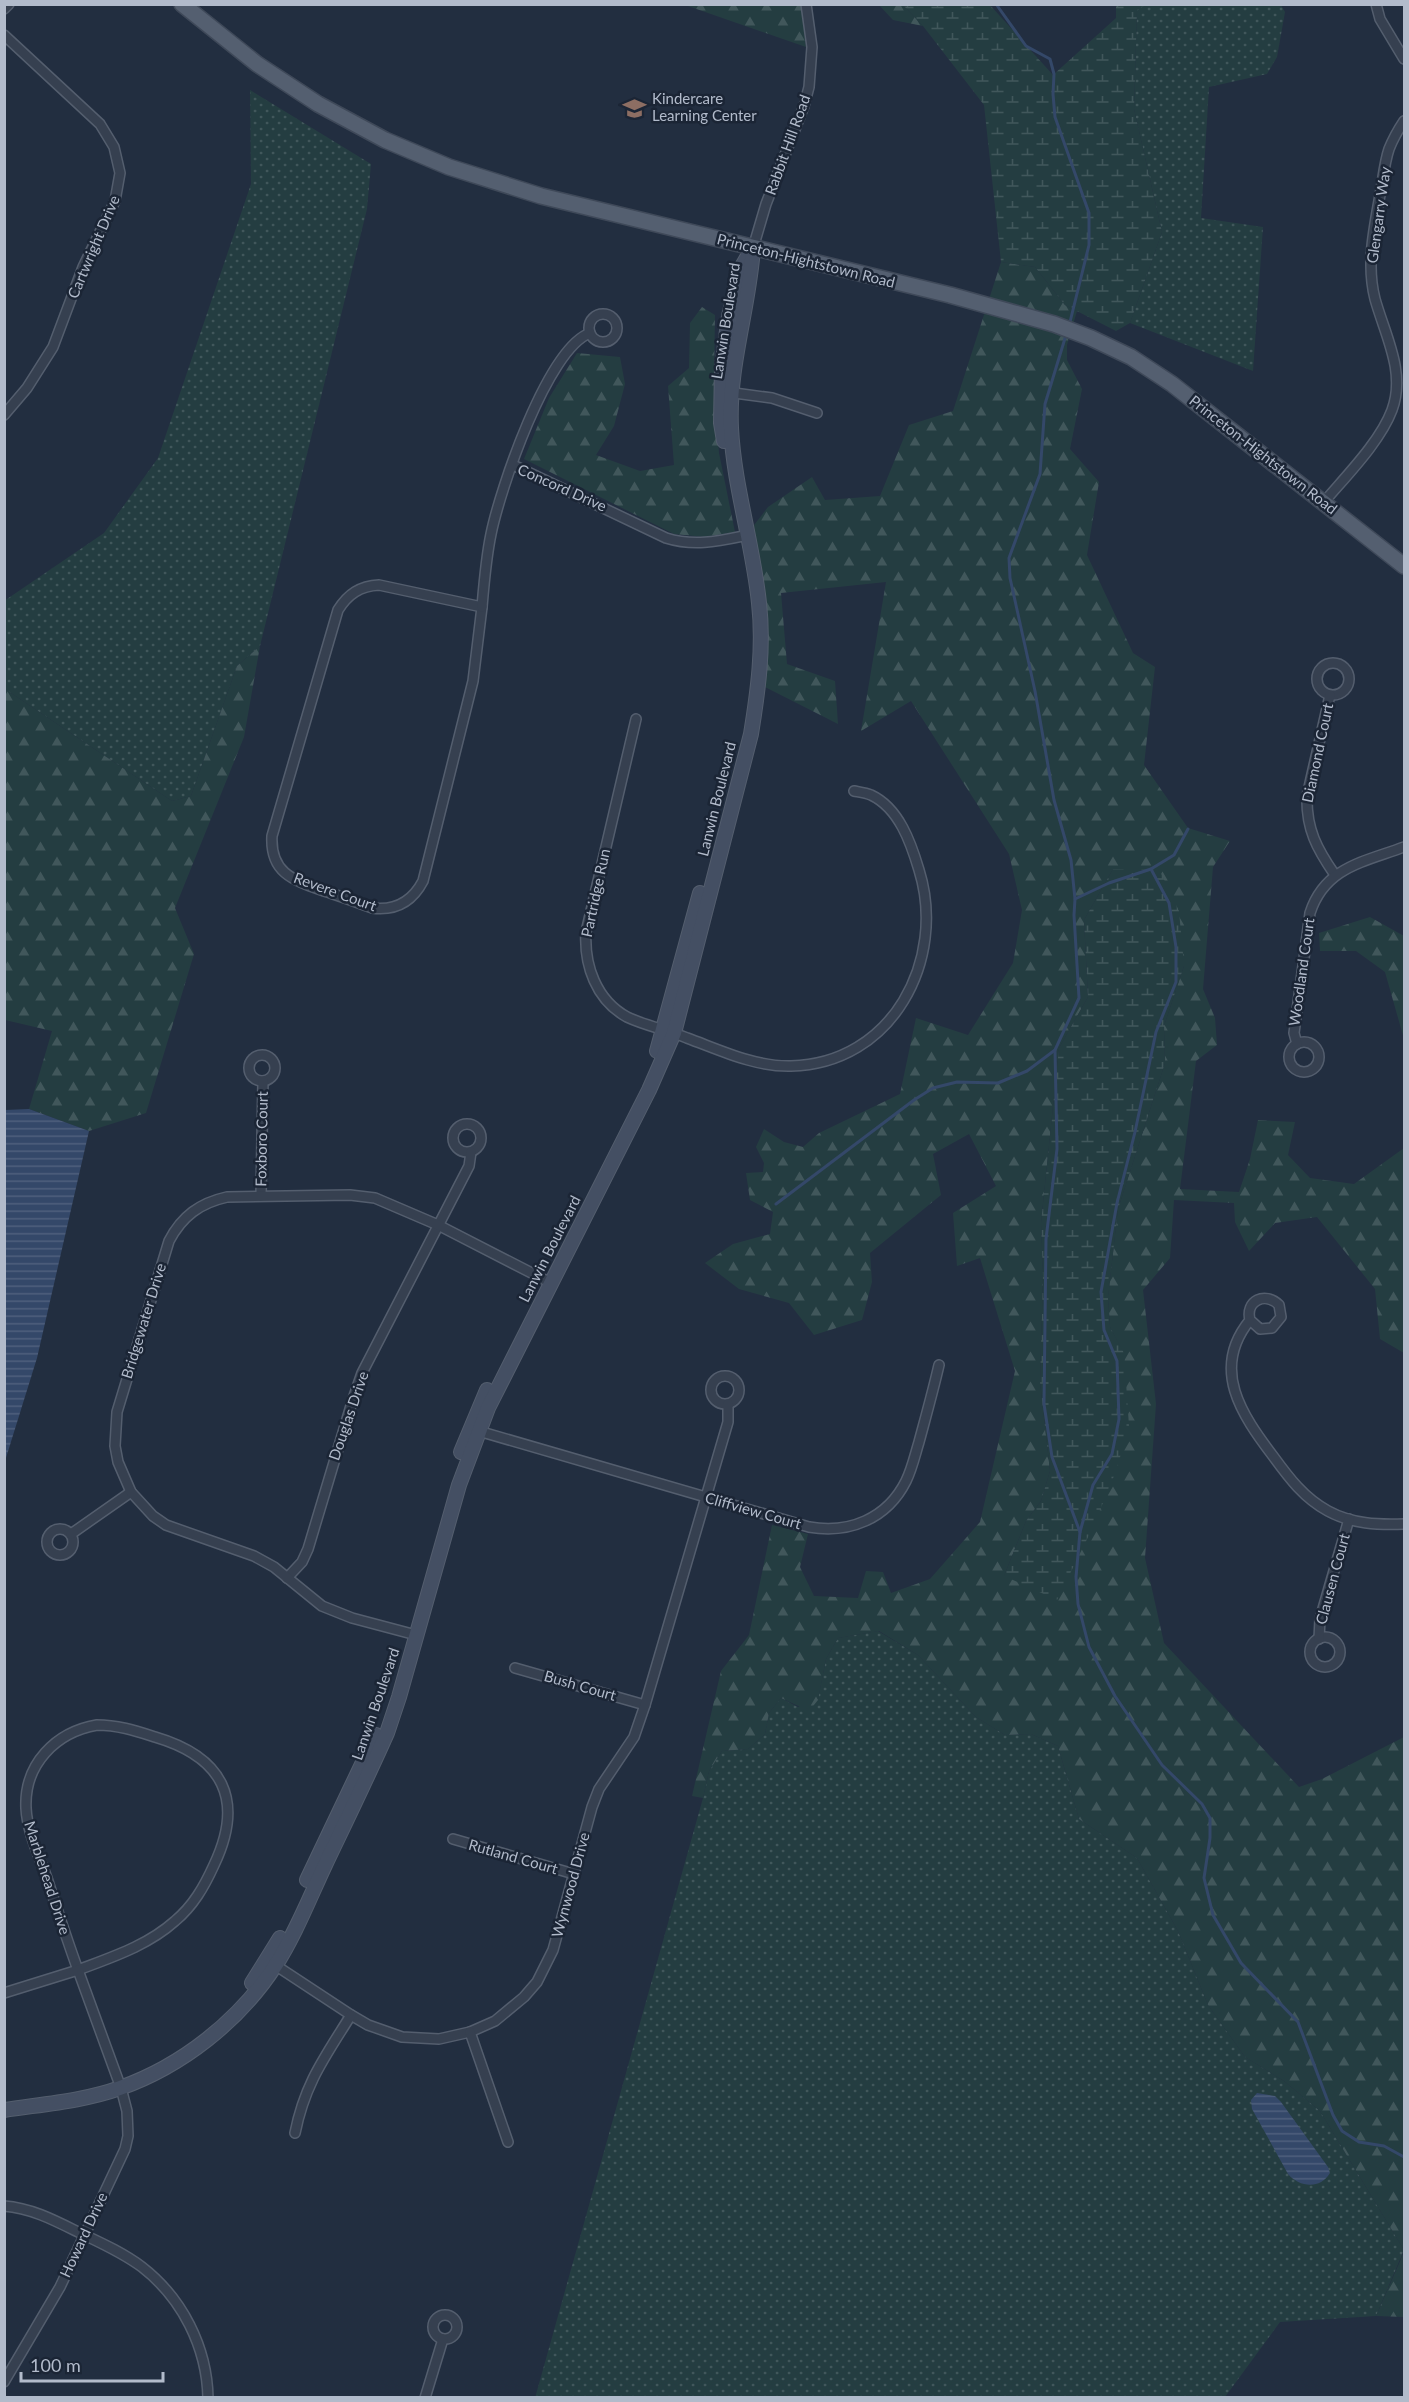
<svg xmlns="http://www.w3.org/2000/svg" width="1409" height="2402" font-family="Lato,sans-serif">
  <style>
    .grass { fill: url(#grass-dots) }
    .forest { fill: url(#forest-firs); fill-rule: evenodd }
    .wetland { fill: url(#wetland-marsh) }
    .water { fill: url(#water-rules) }
    .lines { fill: none; stroke-linecap: round; stroke-linejoin: round }
    .stream { stroke: #344869; stroke-width: 3 }
    .street-casing { stroke: #545e6e; stroke-width: 12 }
    .secondary-casing { stroke: #545e6e; stroke-width: 16 }
    .primary-casing { stroke: #3f4959; stroke-width: 18 }
    .street { stroke: #364050; stroke-width: 9 }
    .secondary { stroke: #444f63; stroke-width: 14 }
    .primary { stroke: #545f70; stroke-width: 15 }
    .labels { text-anchor: middle; stroke-width: 5; stroke-linejoin: round; paint-order: stroke }
    .poi-label { font-size: 15px; fill: #b2bbcb; stroke: #1b2535; text-anchor: start }
    .street-label { font-size: 15px; fill: #b2bbcb; stroke: #1b2535 }
  </style>
  <defs>
    <pattern id="grass-dots" width="8" height="8" patternUnits="userSpaceOnUse" patternTransform="scale(1.5)"><rect width="8" height="8" fill="#243d41"/><path d="M2 2h.1M6 6h.1" fill="none" stroke="#41575b" stroke-width="1.8" stroke-linecap="round"/></pattern>
    <pattern id="forest-firs" width="22" height="20" patternUnits="userSpaceOnUse" patternTransform="scale(1.5)"><rect width="22" height="20" fill="#243d41"/><path d="M5 1l3.5 6h-7zM16 11l3.5 6h-7z" fill="#41575b"/></pattern>
    <pattern id="wetland-marsh" width="20" height="14" patternUnits="userSpaceOnUse" patternTransform="scale(1.5)"><rect width="20" height="14" fill="#243d41"/><path d="M1 5h8M5 5V1M11 12h8M15 12V8" fill="none" stroke="#41575b"/></pattern>
    <pattern id="water-rules" width="6" height="5" patternUnits="userSpaceOnUse" patternTransform="scale(1.5)"><rect width="6" height="5" fill="#344869"/><path d="M0 2.5h6" fill="none" stroke="#4f607d"/></pattern>
  </defs>
  <rect width="100%" height="100%" fill="#222e40"/>
  <g class="grass">
    <polygon points="1146,4 1281,5 1285,12 1277,57 1267,74 1209,87 1201,218 1263,227 1253,371 1130,323 1162,232 1134,109 1137,9"/>
    <polygon points="250,90 371,164 367,209 260,646 237,666 191,796 172,801 5,689 4,601 104,533 158,458 251,184"/>
    <polygon points="878,1631 918,1655 976,1717 1005,1735 1031,1734 1058,1746 1079,1819 1137,1858 1178,1931 1208,2005 1245,2057 1284,2081 1320,2111 1404,2250 1376,2316 1280,2322 1225,2397 535,2398 703,1798 709,1771 722,1751 748,1749 765,1734 769,1713 781,1698 798,1707 818,1699 826,1659 838,1638"/>
  </g>
  <g class="forest">
    <polygon points="685,5 802,5 806,47"/>
    <polygon points="879,5 903,5 923,26 893,20"/>
    <path d="M1001 262 1035 267 1065 305 1077 311 1067 345V360L1082 389 1070 449 1099 482 1087 555 1133 653 1155 667 1144 765 1188 828 1230 841 1213 867 1203 989 1215 1018 1217 1045 1196 1061 1180 1189 1239 1192 1250 1159 1258 1120 1295 1122 1288 1155 1310 1178 1354 1184 1404 1148V1353L1380 1339 1375 1289 1317 1217 1275 1223 1249 1251 1235 1222 1234 1203 1174 1200 1170 1258 1143 1290 1156 1404 1145 1558 1164 1643 1299 1787 1322 1779 1404 1737V2250L1320 2111 1284 2081 1245 2057 1208 2005 1178 1931 1137 1858 1079 1819 1058 1746 1031 1734 1005 1735 976 1717 918 1655 879 1631 838 1638 826 1659 818 1700 809 1711 781 1698 769 1713 765 1734 748 1749 722 1751 709 1771 703 1798 692 1796 721 1671 749 1635 772 1525 808 1534 800 1567 814 1596 858 1598 866 1571 883 1572 891 1593 930 1579 980 1522 1015 1371 980 1258 957 1266 953 1213 996 1186 969 1134 933 1154 941 1195 870 1253 872 1282 862 1320 814 1335 789 1303 739 1289 705 1263 733 1244 770 1234 773 1212 750 1200 746 1173 763 1172 764 1163 756 1147 764 1129 784 1142 803 1147 819 1133 900 1094 916 1018 968 1035 1013 963 1022 910 1009 854 911 701 861 731 886 582 781 593 787 664 835 681 838 724 763 686 751 529 768 507 812 477 825 500 880 496 909 425 953 411ZM1113 869 1184 966 1164 1026 1165 1063 1118 1209 1108 1297 1110 1327 1124 1354 1004 1576 1026 1521 1041 1501 1050 1471 1040 1382 1043 1275 1041 1223 1059 1048 1088 997 1084 920Z"/>
    <polygon points="702,307 715,315 714,380 719,453 735,532 705,537 674,534 524,459 549,398 577,353 620,357 625,384 614,426 596,455 640,471 674,465 668,386 689,368 690,323"/>
    <polygon points="260,646 244,737 175,908 194,954 146,1113 89,1131 29,1109 52,1031 5,1020 5,689 172,801 191,796 237,666"/>
    <polygon points="1370,917 1404,936 1404,1039 1385,972 1356,951 1320,951 1319,933"/>
    <polygon points="1404,2252 1404,2317 1376,2316"/>
  </g>
  <g class="wetland">
    <polygon points="903,5 990,5 1053,75 1116,18 1116,5 1146,5 1137,10 1134,109 1162,232 1130,323 1116,331 1065,305 1035,267 1001,262 984,105 923,26"/>
    <polygon points="1113,869 1159,869 1179,911 1184,966 1164,1026 1165,1063 1118,1209 1108,1298 1110,1327 1124,1353 1129,1426 1116,1471 1093,1527 1057,1600 1004,1576 1026,1521 1041,1501 1050,1471 1040,1382 1043,1275 1041,1223 1059,1048 1088,997 1084,920"/>
  </g>
  <g class="water">
    <polygon points="29,1109 89,1131 37,1358 5,1461 5,1110"/>
    <path d="M1257 2093 1275 2096 1281 2102 1328 2167 1330 2173C1320 2190 1299 2187 1288 2174L1252 2109 1251 2100Z"/>
  </g>
  <g class="lines">
    <g class="stream">
      <polyline points="996,4 1026,46 1050,59 1054,74 1053,94 1055,117 1089,213 1089,245 1069,326"/>
      <polyline points="1066,335 1045,404 1040,474 1009,558 1010,578 1035,691 1054,800 1071,860 1075,899 1074,915 1079,998 1055,1050 1057,1149 1046,1239 1044,1404 1052,1457 1080,1532"/>
      <polyline points="1151,869 1169,903 1176,947 1176,982 1156,1032 1135,1132 1117,1203 1101,1292 1104,1330 1117,1361 1119,1419 1112,1454 1093,1485 1080,1532 1076,1577 1078,1604 1089,1647 1115,1696 1162,1765 1202,1804 1210,1818 1210,1838 1204,1878 1213,1915 1241,1963 1298,2022 1333,2115 1342,2131 1359,2142 1384,2146 1404,2157"/>
      <polyline points="1075,899 1109,883 1151,869 1174,855 1188,829"/>
      <polyline points="776,1204 914,1100 933,1088 957,1082 998,1083 1027,1071 1055,1050"/>
    </g>
    <defs>
      <g id="street">
        <polyline points="1376,4 1380,19 1404,59"/>
        <polyline points="4,9 9,4"/>
        <polyline points="4,35 100,124 114,147 120,173 115,201 83,267 53,347 27,388 4,415"/>
        <polyline points="753,248 766,204 804,106 809,87 812,47 806,4"/>
        <circle cx="603" cy="328" r="14"/>
        <polyline points="727,392 772,398 817,413"/>
        <path d="M513 465 666 538C695 547 719 541 748 535"/>
        <path d="M1324 502C1346 476 1380 442 1392 410 1406 372 1385 335 1375 299 1366 264 1374 229 1380 195 1383 180 1384 164 1389 149 1393 139 1398 130 1404 121"/>
        <path d="M379 585 482 607 473 681 423 881C412 902 395 911 372 908 356 902 340 896 324 891 293 880 270 873 272 836L338 610C348 594 360 586 379 585Z"/>
        <path d="M482 607C484 583 486 558 491 534 500 490 547 349 590 333"/>
        <circle cx="1333" cy="679" r="16"/>
        <path d="M1330 695 1307 796C1306 829 1317 849 1335 875"/>
        <path d="M636 719 586 932C584 965 596 1000 627 1017 646 1026 668 1030 687 1038 720 1050 755 1067 791 1066 892 1064 947 960 919 870 911 843 899 808 871 795 866 793 859 792 854 791"/>
        <circle cx="1304" cy="1057" r="15"/>
        <path d="M1297 1044 1294 1033 1310 913C1325 867 1364 862 1404 847"/>
        <circle cx="262" cy="1068" r="13"/>
        <circle cx="467" cy="1138" r="14"/>
        <polyline points="261,1196 263,1081"/>
        <path d="M1250 1320 1260 1329 1272 1328 1281 1317 1279 1305C1265 1291 1245 1301 1250 1320 1210 1369 1242 1415 1273 1456 1289 1478 1304 1498 1328 1511 1352 1524 1378 1525 1404 1524"/>
        <circle cx="725" cy="1390" r="14"/>
        <path d="M475 1430 809 1527C849 1534 887 1519 906 1481 912 1469 915 1455 919 1442 926 1416 933 1391 939 1365"/>
        <circle cx="60" cy="1542" r="13"/>
        <polyline points="71,1534 131,1492"/>
        <polyline points="287,1578 302,1562 308,1549 353,1399 362,1373 469,1166 471,1152"/>
        <path d="M416 1635 352 1618 322 1606 274 1567 254 1556 166 1525 153 1516 131 1492 118 1462 115 1446 117 1412 169 1241C182 1216 200 1203 227 1197L350 1195 375 1198 438 1225 551 1283"/>
        <circle cx="1325" cy="1652" r="15"/>
        <polyline points="1319,1639 1320,1619 1349,1519"/>
        <polyline points="515,1668 645,1705"/>
        <path d="M97 1725C118 1725 136 1731 155 1737 223 1757 245 1800 214 1865 204 1887 193 1906 175 1921 147 1946 112 1957 78 1970 67 1940 57 1909 47 1878 39 1856 27 1831 26 1808 24 1764 56 1732 97 1725Z"/>
        <polyline points="453,1839 574,1874"/>
        <polyline points="272,1963 351,2015 368,2025 402,2037 439,2039 470,2032 495,2021 524,1997 537,1982 553,1950 592,1807 599,1789 634,1737 645,1705 728,1422 728,1404"/>
        <polyline points="4,1993 78,1970 121,2088 127,2111 128,2136 125,2149 60,2287 4,2382"/>
        <polyline points="470,2032 508,2142"/>
        <path d="M295 2133C305 2083 325 2057 351 2015"/>
        <path d="M4 2206C31 2208 54 2220 78 2232 99 2242 122 2252 142 2267 182 2298 207 2347 208 2398"/>
        <circle cx="445" cy="2327" r="12"/>
        <polyline points="425,2398 443,2339"/>
      </g>
      <g id="secondary">
        <polyline points="724,441 721,423 722,367 729,316 740,270 752,249"/>
        <polyline points="657,1051 700,893"/>
        <polyline points="461,1452 487,1390"/>
        <polyline points="307,1880 376,1735"/>
        <polyline points="252,1983 280,1938"/>
        <path d="M4 2110C43 2104 84 2101 120 2088 182 2066 239 2021 275 1966 295 1935 309 1899 325 1865 346 1821 367 1778 387 1733L399 1697 459 1485 488 1408 649 1090 674 1033 751 734C758 691 764 647 759 603 753 544 734 487 731 428 728 365 749 309 753 248"/>
      </g>
      <polyline id="primary" points="182,4 257,64 318,104 385,140 449,167 541,196 950,295 1054,324 1091,338 1131,357 1172,384 1404,566"/>
    </defs>
    <use href="#street" class="street-casing"/>
    <use href="#secondary" class="secondary-casing"/>
    <use href="#primary" class="primary-casing"/>
    <use href="#street" class="street"/>
    <use href="#secondary" class="secondary"/>
    <use href="#primary" class="primary"/>
  </g>
  <defs>
    <symbol id="school-bare" viewBox="-9 -9 18 18"><path d="M0-5L7-2L0 1L-7-2ZM-4 1L0 2.5L4 1V4Q0 6-4 4Z" fill="#8d6e63" stroke="#1b2535" stroke-width="2.5" paint-order="stroke"/></symbol>
  </defs>
  <g fill-rule="evenodd">
    <use href="#school-bare" x="618" y="92" width="33" height="33"/>
  </g>
  <g class="labels">
    <g class="poi-label">
      <text x="652" y="104">Kindercare<tspan x="652" dy="17">Learning Center</tspan></text>
    </g>
    <g class="street-label">
      <text transform="translate(788 145) rotate(-70)" y="5">Rabbit Hill Road</text>
      <text transform="translate(1379 215) rotate(-82)" y="5">Glengarry Way</text>
      <text transform="translate(94 247) rotate(-67)" y="5">Cartwright Drive</text>
      <text transform="translate(806 261) rotate(14)" y="5">Princeton-Hightstown Road</text>
      <text transform="translate(726 321) rotate(-81)" y="5">Lanwin Boulevard</text>
      <text transform="translate(1263 455) rotate(38)" y="5">Princeton-Hightstown Road</text>
      <text transform="translate(562 488) rotate(24)" y="5">Concord Drive</text>
      <text transform="translate(1318 753) rotate(-78)" y="5">Diamond Court</text>
      <text transform="translate(717 799) rotate(-76)" y="5">Lanwin Boulevard</text>
      <text transform="translate(335 892) rotate(20)" y="5">Revere Court</text>
      <text transform="translate(596 893) rotate(-78)" y="5">Partridge Run</text>
      <text transform="translate(1302 972) rotate(-82)" y="5">Woodland Court</text>
      <text transform="translate(262 1139) rotate(-89)" y="5">Foxboro Court</text>
      <text transform="translate(550 1249) rotate(-63)" y="5">Lanwin Boulevard</text>
      <text transform="translate(144 1321) rotate(-73)" y="5">Bridgewater Drive</text>
      <text transform="translate(349 1416) rotate(-71)" y="5">Douglas Drive</text>
      <text transform="translate(753 1511) rotate(16)" y="5">Cliffview Court</text>
      <text transform="translate(1333 1579) rotate(-75)" y="5">Clausen Court</text>
      <text transform="translate(580 1686) rotate(16)" y="5">Bush Court</text>
      <text transform="translate(376 1704) rotate(-71)" y="5">Lanwin Boulevard</text>
      <text transform="translate(513 1857) rotate(16)" y="5">Rutland Court</text>
      <text transform="translate(47 1878) rotate(72)" y="5">Marblehead Drive</text>
      <text transform="translate(571 1885) rotate(-75)" y="5">Wynwood Drive</text>
      <text transform="translate(84 2235) rotate(-65)" y="5">Howard Drive</text>
    </g>
  </g>
  <rect width="1409" height="2402" fill="none" stroke="#b2bbcb" stroke-width="12"/>
  <path d="M21 2372v9h142v-9" fill="none" stroke="#b2bbcb" stroke-width="3"/>
  <text x="30" y="2372" font-size="18" fill="#b2bbcb" stroke="#1b2535" stroke-width="4.5" paint-order="stroke">100 m</text>
</svg>
